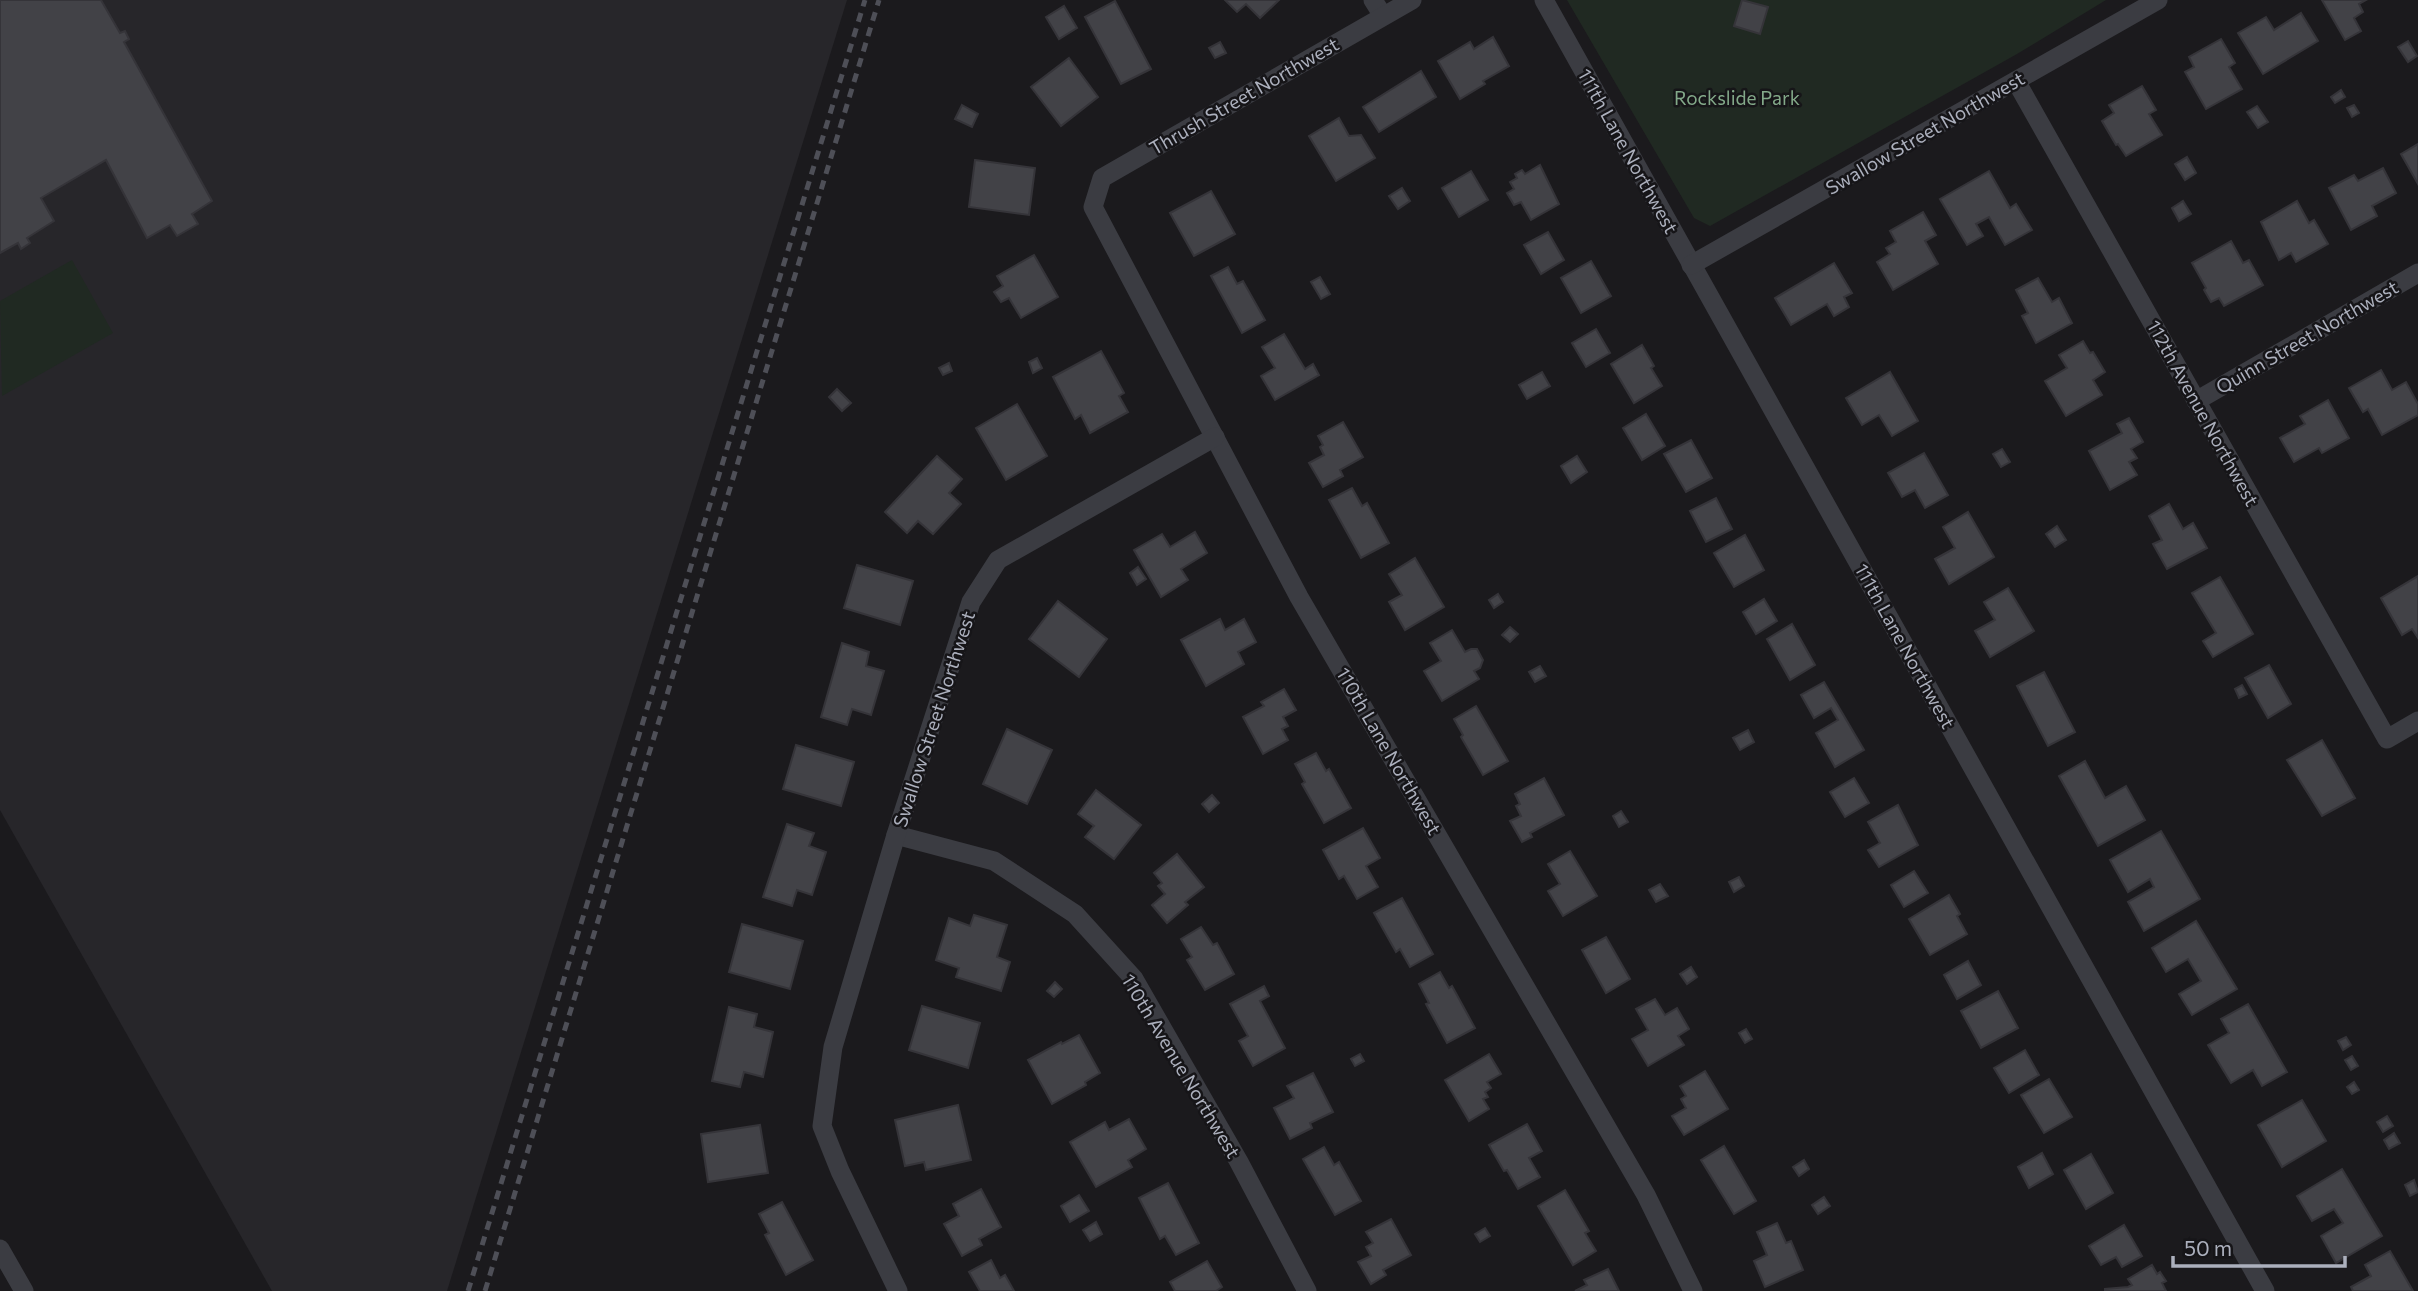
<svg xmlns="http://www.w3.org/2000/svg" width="2418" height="1291" font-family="Commissioner,sans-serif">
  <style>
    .built { fill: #27262a }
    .green { fill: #202922 }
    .building { fill: #424247; stroke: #353439; stroke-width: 2 }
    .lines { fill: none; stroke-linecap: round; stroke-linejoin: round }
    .minor { stroke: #3b3c42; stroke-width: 19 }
    .rail { stroke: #4e4f57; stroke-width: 5; stroke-dasharray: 9 7; stroke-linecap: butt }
    .labels { text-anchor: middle; stroke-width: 5; stroke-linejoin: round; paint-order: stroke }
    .street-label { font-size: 19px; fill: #acb0bd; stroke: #161518 }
    .park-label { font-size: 19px; fill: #83a989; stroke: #161518 }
  </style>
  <rect width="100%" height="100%" fill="#1b1a1d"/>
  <polygon class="built" points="0,0 847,0 447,1291 272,1291 0,810"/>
  <g class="green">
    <polygon points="1567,0 2106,0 2017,54 1710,226 1694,218"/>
    <polygon points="72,260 113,333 2,396 0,301"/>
  </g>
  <g class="building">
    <polygon points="0,0 101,0 120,33 125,31 129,39 124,42 212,201 192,214 198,224 177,236 170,225 147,238 106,160 41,198 54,221 27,238 30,243 21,249 18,243 0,253"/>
    <polygon points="1225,0 1279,0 1260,18 1246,4 1237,12"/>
    <polygon points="1742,0 1768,7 1760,34 1734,26"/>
    <polygon points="2322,0 2366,0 2359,4 2363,12 2354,18 2361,31 2345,40"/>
    <polygon points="1115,1 1151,69 1121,84 1085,17"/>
    <polygon points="1064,6 1077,28 1059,39 1046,17"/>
    <polygon points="2301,13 2318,41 2263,74 2238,33 2266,17 2274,30"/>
    <polygon points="1493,37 1509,66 1483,81 1485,84 1460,99 1438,61 1470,42 1474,49"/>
    <polygon points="2221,39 2235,63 2229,67 2242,89 2206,109 2185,72 2194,67 2189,57"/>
    <polygon points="2408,41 2417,56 2408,62 2398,47"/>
    <polygon points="1220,42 1226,53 1215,58 1209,48"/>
    <polygon points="1069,58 1098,97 1061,126 1031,87"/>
    <polygon points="1421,71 1436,97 1379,132 1363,107"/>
    <polygon points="2142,86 2156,110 2149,114 2162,135 2126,156 2118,144 2116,145 2102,121 2114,113 2109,105"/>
    <polygon points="2341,90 2345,97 2335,103 2331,97"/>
    <polygon points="962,105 978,114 972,127 955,119"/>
    <polygon points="2354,105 2359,113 2352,117 2347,108"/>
    <polygon points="2257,106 2268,122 2258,128 2247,112"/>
    <polygon points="1339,118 1349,136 1361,135 1375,158 1336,181 1309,136"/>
    <polygon points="2418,144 2418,184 2401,154"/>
    <polygon points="2187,157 2196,173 2185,180 2175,164"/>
    <polygon points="975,160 1035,168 1029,215 969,207"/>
    <polygon points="1540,165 1559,204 1531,220 1521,202 1514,205 1507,193 1514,189 1510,182 1517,178 1515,174 1522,170 1525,174"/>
    <polygon points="2383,168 2396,193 2372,206 2377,216 2351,230 2329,188 2354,175 2358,181"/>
    <polygon points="1471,171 1488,200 1459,217 1442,188"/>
    <polygon points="1989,171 2010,208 2016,204 2032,230 2005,245 1989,217 1976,224 1983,236 1967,245 1940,199"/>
    <polygon points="1402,188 1410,201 1398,209 1389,196"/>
    <polygon points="1211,191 1235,234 1194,256 1170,213"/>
    <polygon points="2183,201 2191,214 2179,221 2172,208"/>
    <polygon points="2297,201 2309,223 2314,220 2328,244 2296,262 2291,253 2279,260 2261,222"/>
    <polygon points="1923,212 1936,235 1925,241 1938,264 1893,290 1877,262 1890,254 1886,248 1896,242 1890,231"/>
    <polygon points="1548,232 1564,260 1541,274 1524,245"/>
    <polygon points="2231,241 2243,263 2249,260 2263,285 2224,306 2219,298 2211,302 2204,290 2206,288 2192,263"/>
    <polygon points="1034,255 1058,297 1021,318 1009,298 1001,302 994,292 1003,286 997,276"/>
    <polygon points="1591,261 1611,296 1581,313 1561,278"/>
    <polygon points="1834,263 1852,293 1844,297 1849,307 1834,316 1827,304 1791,325 1775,298"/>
    <polygon points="1228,267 1237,284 1243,281 1265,320 1242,333 1211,276"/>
    <polygon points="1320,277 1330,294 1321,299 1311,282"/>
    <polygon points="2038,278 2052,302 2059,298 2072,323 2036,343 2022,316 2028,313 2016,290"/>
    <polygon points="1596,329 1610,353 1586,367 1572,343"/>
    <polygon points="1284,334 1305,369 1313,364 1319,375 1275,400 1261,376 1275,368 1262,347"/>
    <polygon points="2083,341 2090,353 2093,352 2105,372 2093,380 2102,395 2066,416 2045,381 2067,368 2059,355"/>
    <polygon points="1642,345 1654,366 1651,368 1662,386 1634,403 1611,364"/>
    <polygon points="1101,351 1124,393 1119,396 1128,412 1090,433 1081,415 1075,419 1053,377"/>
    <polygon points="1037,358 1042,368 1033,373 1029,362"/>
    <polygon points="949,363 952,371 943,375 939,368"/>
    <polygon points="2381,370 2392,390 2406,382 2418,404 2418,415 2382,435 2368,409 2363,412 2349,388"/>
    <polygon points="1542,372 1550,386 1527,399 1519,385"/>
    <polygon points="1890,372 1918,421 1892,436 1879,415 1862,425 1846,398"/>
    <polygon points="837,389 851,403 842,411 829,397"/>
    <polygon points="2328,400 2349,438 2322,453 2319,448 2294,462 2280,438 2305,424 2300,416"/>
    <polygon points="1017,404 1047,456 1006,480 976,428"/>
    <polygon points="1646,414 1665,446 1642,460 1623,428"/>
    <polygon points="2129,418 2143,442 2131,449 2137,458 2129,462 2137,475 2110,490 2089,451 2122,433 2117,424"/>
    <polygon points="1343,422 1363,457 1340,470 1343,476 1323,487 1309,463 1324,455 1320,447 1323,445 1318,436"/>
    <polygon points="1691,440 1712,478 1686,492 1664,454"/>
    <polygon points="2002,449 2010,462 2001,467 1993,454"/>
    <polygon points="1924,453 1948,495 1925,508 1915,490 1902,497 1888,473"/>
    <polygon points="937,456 962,479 949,493 961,504 933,534 918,521 907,533 885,512"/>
    <polygon points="1577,456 1587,472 1571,483 1561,466"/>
    <polygon points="1352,488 1362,506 1367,503 1389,543 1361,558 1329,500"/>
    <polygon points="1716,498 1732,529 1706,542 1690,511"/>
    <polygon points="2169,504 2183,529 2193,523 2207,548 2167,569 2153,544 2162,540 2149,516"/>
    <polygon points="1968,512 1994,557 1949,584 1935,559 1955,548 1943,527"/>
    <polygon points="2057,526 2066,540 2055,547 2046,534"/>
    <polygon points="1195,532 1207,553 1181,569 1188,580 1161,597 1134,550 1162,534 1170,547"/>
    <polygon points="1745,535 1764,570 1734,587 1714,553"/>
    <polygon points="1415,558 1444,607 1405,630 1389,602 1402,595 1389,574"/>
    <polygon points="857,565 913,581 900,625 844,608"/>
    <polygon points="1138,567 1146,579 1137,585 1130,573"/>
    <polygon points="2418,576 2418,638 2412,629 2402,635 2381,598"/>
    <polygon points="2220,577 2253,634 2213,657 2203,641 2216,633 2192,593"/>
    <polygon points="2008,588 2034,631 1990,657 1975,631 1995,620 1984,602"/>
    <polygon points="1498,594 1503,602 1494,608 1489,600"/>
    <polygon points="1764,599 1777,621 1756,634 1743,612"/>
    <polygon points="1058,601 1107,639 1079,677 1029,639"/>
    <polygon points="1220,619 1225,630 1244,619 1256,642 1238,652 1244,664 1206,686 1181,640"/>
    <polygon points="1792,624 1815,665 1790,680 1767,639"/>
    <polygon points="1510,627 1518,634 1510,642 1502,635"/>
    <polygon points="1452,630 1465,652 1471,649 1477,649 1483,660 1480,668 1474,671 1479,679 1442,701 1424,671 1441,661 1430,643"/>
    <polygon points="842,643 869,652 866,666 884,671 871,715 852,709 847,725 821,717"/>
    <polygon points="2269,665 2291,704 2268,718 2245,678"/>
    <polygon points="1540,666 1546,676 1535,682 1529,672"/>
    <polygon points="2044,672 2075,732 2048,746 2017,686"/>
    <polygon points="1824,682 1864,750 1835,767 1816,733 1838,720 1831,708 1814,718 1801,695"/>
    <polygon points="2242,685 2247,694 2239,698 2235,689"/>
    <polygon points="1284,689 1296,710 1283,717 1288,726 1282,729 1288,740 1263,754 1243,717 1264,706 1261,702"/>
    <polygon points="1476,706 1508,761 1483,775 1461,737 1463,735 1454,719"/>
    <polygon points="1007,729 1052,750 1027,804 983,784"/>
    <polygon points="1748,730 1754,742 1740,750 1733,738"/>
    <polygon points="2322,740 2355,798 2322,816 2287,760"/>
    <polygon points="796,745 854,762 841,806 783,789"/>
    <polygon points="1316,753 1326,771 1329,769 1351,808 1324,823 1302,784 1305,782 1295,764"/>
    <polygon points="2085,761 2105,798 2126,786 2145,820 2098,846 2059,776"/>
    <polygon points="1544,778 1564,815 1530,833 1532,837 1522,842 1510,821 1521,816 1516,806 1520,804 1515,794"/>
    <polygon points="1854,778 1869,803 1845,817 1830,792"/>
    <polygon points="1096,790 1141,825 1114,859 1085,837 1094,826 1078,814"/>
    <polygon points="1212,795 1219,803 1209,812 1202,804"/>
    <polygon points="1898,805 1918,845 1879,867 1868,850 1880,843 1868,822"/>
    <polygon points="1621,811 1628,822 1619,827 1613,816"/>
    <polygon points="787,824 814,833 809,846 826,852 812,895 797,890 792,906 763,897"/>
    <polygon points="1363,828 1380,858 1366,866 1378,887 1357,899 1344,876 1339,879 1323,850"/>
    <polygon points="2161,831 2200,899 2144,931 2128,902 2154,887 2150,879 2128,892 2110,860"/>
    <polygon points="1570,851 1597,896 1563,916 1548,891 1560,884 1548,864"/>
    <polygon points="1177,854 1204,887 1185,902 1188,905 1167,923 1152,905 1165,894 1158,886 1162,883 1154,873"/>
    <polygon points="1914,871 1928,893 1904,907 1891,885"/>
    <polygon points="1739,877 1744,886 1734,892 1729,882"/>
    <polygon points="1660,884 1668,896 1656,902 1649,890"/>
    <polygon points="1949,895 1960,914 1957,916 1967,934 1930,955 1909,919"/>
    <polygon points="1402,898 1433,954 1410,967 1400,949 1396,952 1374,913"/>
    <polygon points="974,915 1007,925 997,957 1010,962 1001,991 956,977 959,968 936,960 949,918 970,926"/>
    <polygon points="2196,921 2237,989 2192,1015 2179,994 2201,981 2188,959 2166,972 2152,948"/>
    <polygon points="742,924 803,941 790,989 729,972"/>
    <polygon points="1201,927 1213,945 1217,943 1234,974 1205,990 1187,960 1192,957 1181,939"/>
    <polygon points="1606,937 1630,979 1606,993 1582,950"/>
    <polygon points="1968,961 1981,985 1957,999 1944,975"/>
    <polygon points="1691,967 1697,977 1687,984 1680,974"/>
    <polygon points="1440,972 1449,988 1452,986 1475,1028 1447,1043 1426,1004 1429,1003 1419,984"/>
    <polygon points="1055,982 1062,989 1054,997 1047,991"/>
    <polygon points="1264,986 1269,996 1260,1001 1285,1048 1253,1066 1239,1041 1248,1036 1230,1004"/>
    <polygon points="1998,991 2018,1028 1981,1048 1961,1011"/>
    <polygon points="1655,999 1665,1015 1677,1008 1689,1029 1678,1036 1684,1045 1648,1066 1632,1039 1648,1030 1636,1009"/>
    <polygon points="2248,1004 2287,1072 2262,1086 2253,1070 2231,1083 2208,1045 2229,1033 2221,1019"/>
    <polygon points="922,1006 980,1023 968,1068 909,1050"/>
    <polygon points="729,1007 757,1014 754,1027 773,1032 763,1077 744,1072 740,1087 712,1081"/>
    <polygon points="1746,1029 1752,1039 1745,1043 1739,1033"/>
    <polygon points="1079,1035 1100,1073 1085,1082 1086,1085 1052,1104 1028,1060 1061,1042 1062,1044"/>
    <polygon points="2346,1037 2351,1045 2343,1050 2338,1041"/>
    <polygon points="2025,1050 2039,1075 2009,1093 1994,1068"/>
    <polygon points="1360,1054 1364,1061 1355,1066 1351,1059"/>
    <polygon points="1489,1054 1501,1074 1487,1082 1491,1088 1485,1092 1488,1097 1483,1099 1489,1109 1469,1121 1445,1080"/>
    <polygon points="2352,1056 2358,1066 2351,1070 2345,1060"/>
    <polygon points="1705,1071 1728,1109 1684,1135 1672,1116 1686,1108 1681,1099 1686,1096 1680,1086"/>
    <polygon points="1313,1073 1333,1112 1310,1123 1312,1128 1290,1139 1274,1108 1294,1098 1287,1086"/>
    <polygon points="2049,1079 2072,1117 2044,1133 2021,1095"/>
    <polygon points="2354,1082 2359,1090 2352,1094 2347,1087"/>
    <polygon points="2302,1100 2326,1141 2282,1167 2258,1125"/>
    <polygon points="958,1105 971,1160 926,1170 924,1162 905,1166 895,1120"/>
    <polygon points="2387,1116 2393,1126 2383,1132 2377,1122"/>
    <polygon points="1129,1119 1146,1149 1128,1160 1132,1167 1096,1187 1070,1142 1105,1122 1109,1130"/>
    <polygon points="1527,1124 1542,1151 1529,1158 1540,1177 1518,1189 1507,1170 1504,1171 1489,1145"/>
    <polygon points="760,1125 768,1173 708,1182 701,1134"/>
    <polygon points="2394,1133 2400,1143 2389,1149 2384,1140"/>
    <polygon points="1724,1146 1756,1201 1734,1214 1701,1160"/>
    <polygon points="1324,1147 1334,1165 1339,1162 1361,1201 1335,1215 1303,1159"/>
    <polygon points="2042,1153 2053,1174 2029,1188 2018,1167"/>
    <polygon points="2091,1154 2113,1193 2086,1209 2064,1170"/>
    <polygon points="1804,1160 1809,1169 1799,1176 1793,1167"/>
    <polygon points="2342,1169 2382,1236 2336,1263 2321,1236 2343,1223 2334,1209 2312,1221 2297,1196"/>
    <polygon points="2414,1180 2418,1192 2410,1196 2405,1185"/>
    <polygon points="1168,1183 1199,1243 1176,1255 1165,1236 1160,1239 1139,1198"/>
    <polygon points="981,1189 1001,1227 979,1239 982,1245 962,1256 944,1224 959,1216 953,1204"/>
    <polygon points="1565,1190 1589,1231 1585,1233 1596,1251 1573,1265 1538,1206"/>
    <polygon points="1079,1195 1089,1211 1070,1222 1061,1206"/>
    <polygon points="1824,1197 1830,1206 1818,1214 1812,1205"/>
    <polygon points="782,1202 813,1260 786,1275 765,1235 769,1233 759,1214"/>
    <polygon points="1391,1219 1411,1255 1383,1270 1386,1275 1371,1284 1358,1262 1371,1256 1366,1247 1373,1243 1366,1232"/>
    <polygon points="1096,1222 1102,1234 1090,1241 1083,1230"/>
    <polygon points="1777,1223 1786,1243 1791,1241 1803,1270 1765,1287 1754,1261 1767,1255 1757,1232"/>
    <polygon points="2124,1225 2142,1256 2122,1267 2116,1257 2101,1265 2089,1246"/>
    <polygon points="1485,1228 1490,1236 1480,1242 1475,1234"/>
    <polygon points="2390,1251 2413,1291 2353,1291 2351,1287 2371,1276 2365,1265"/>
    <polygon points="991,1260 1000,1278 1005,1275 1014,1291 980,1291 969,1272"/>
    <polygon points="1207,1261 1222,1287 1216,1291 1175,1291 1170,1282"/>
    <polygon points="2152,1265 2157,1274 2160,1272 2166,1281 2162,1283 2166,1291 2105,1291 2105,1289 2128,1287 2132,1285 2128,1279"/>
    <polygon points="1608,1269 1619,1291 1575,1291 1587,1285 1584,1280"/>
  </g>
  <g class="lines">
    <g class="minor">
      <polyline points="1373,0 1383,16"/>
      <polyline points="1412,0 1102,178 1093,207 1299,597 1646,1195 1693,1291"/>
      <polyline points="1544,0 2265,1291"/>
      <polyline points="2016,81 2387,739 2418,721"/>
      <polyline points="1691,265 2158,0"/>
      <polyline points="2196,401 2418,273"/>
      <polyline points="896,835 994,861 1075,914 1134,979 1239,1162 1307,1291"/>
      <polyline points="0,1249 24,1291"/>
      <polyline points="898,1291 840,1171 822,1126 833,1047 896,835 971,602 998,560 1215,437"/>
    </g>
    <g class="rail">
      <polyline points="468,1291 865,0"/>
      <polyline points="485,1291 879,0"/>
    </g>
  </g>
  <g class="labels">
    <g class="street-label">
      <text transform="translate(1244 96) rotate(-30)" y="7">Thrush Street Northwest</text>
      <text transform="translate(1925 133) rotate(-30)" y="7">Swallow Street Northwest</text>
      <text transform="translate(1628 151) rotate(61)" y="7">111th Lane Northwest</text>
      <text transform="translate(2307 337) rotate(-30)" y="7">Quinn Street Northwest</text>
      <text transform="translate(2203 413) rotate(61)" y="7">112th Avenue Northwest</text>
      <text transform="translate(1905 646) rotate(61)" y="7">111th Lane Northwest</text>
      <text transform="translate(934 719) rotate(-72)" y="7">Swallow Street Northwest</text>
      <text transform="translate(1389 751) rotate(60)" y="7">110th Lane Northwest</text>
      <text transform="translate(1181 1066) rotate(59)" y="7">110th Avenue Northwest</text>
    </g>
    <g class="park-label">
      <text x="1737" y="105">Rockslide Park</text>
    </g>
  </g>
  <path d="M2173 1256v10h172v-10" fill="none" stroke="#acb0bd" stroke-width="3.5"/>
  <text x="2184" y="1256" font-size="21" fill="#acb0bd" stroke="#161518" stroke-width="5" paint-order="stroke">50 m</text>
</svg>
